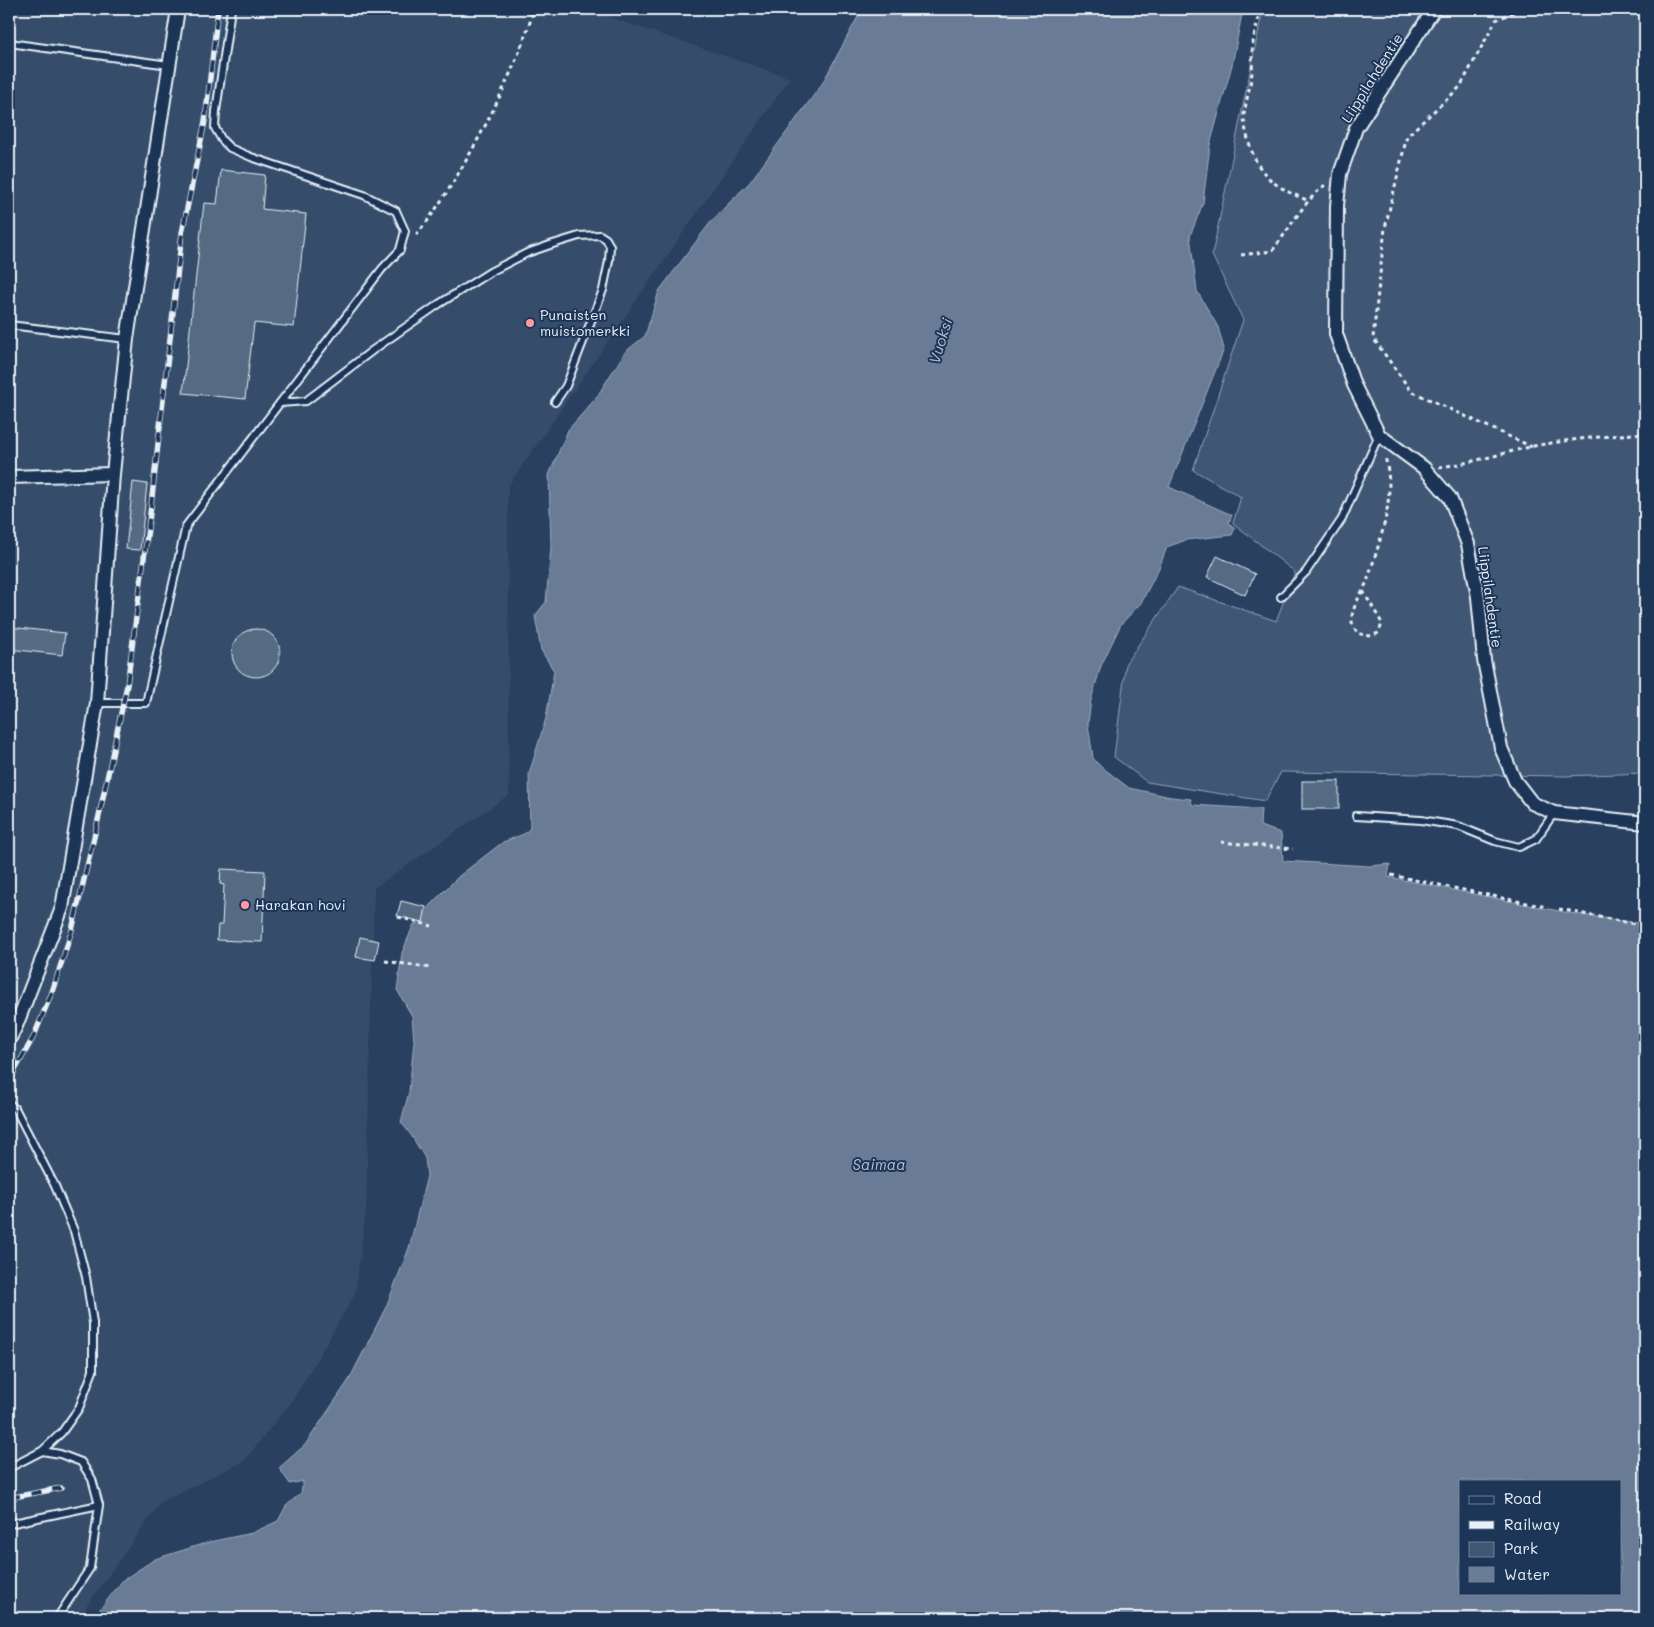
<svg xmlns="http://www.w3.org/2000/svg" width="1654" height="1627" font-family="Mali,sans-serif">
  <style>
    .built { fill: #364d6b }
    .green { fill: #415774; stroke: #94a4b6 }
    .water { fill: #6b7c95; stroke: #9dabbd; fill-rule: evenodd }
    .building { fill: #556a83; stroke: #e8f1f8 }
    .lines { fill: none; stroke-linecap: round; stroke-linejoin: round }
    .service-casing { stroke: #e8f1f8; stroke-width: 10 }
    .minor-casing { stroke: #e8f1f8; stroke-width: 16 }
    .path { stroke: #e8f1f8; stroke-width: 3; stroke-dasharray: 4 4; stroke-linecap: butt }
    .service { stroke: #1d3557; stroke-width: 6 }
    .minor { stroke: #1d3557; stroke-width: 12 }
    .rail-casing { stroke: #e8f1f8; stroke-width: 5.5 }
    .rail { stroke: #1d3557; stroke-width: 4; stroke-dasharray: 11; stroke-linecap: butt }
    .poi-dot { fill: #ff9aa2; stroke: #1d3557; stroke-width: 2 }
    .labels { text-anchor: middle; stroke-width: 4; stroke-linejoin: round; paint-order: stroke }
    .street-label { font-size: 14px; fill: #e8f1f8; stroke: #1d3557 }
    .poi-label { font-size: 14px; fill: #e8f1f8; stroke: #1d3557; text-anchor: start }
    .water-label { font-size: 15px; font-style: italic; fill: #b6c2d0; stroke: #1d3557 }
  </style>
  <rect width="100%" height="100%" fill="#294061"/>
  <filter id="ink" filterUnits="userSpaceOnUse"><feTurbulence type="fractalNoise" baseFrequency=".02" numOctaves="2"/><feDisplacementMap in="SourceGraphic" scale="10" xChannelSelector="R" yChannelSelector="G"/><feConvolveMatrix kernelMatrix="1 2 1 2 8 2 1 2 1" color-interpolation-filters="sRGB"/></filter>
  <g filter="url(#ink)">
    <polygon class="built" points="9,9 585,9 790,78 508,486 509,795 374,888 366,1211 355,1294 293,1400 244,1461 161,1502 78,1618 9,1618"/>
    <polygon class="green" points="1263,9 1645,9 1645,773 1565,776 1281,772 1265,801 1147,782 1114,757 1126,663 1178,587 1276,621 1295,572 1233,523 1241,497 1193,470 1243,320 1212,255"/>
    <path class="water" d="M862 9H1243L1232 65 1210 145 1203 203 1190 236 1197 291 1218 327 1224 349 1169 487 1232 515 1229 523 1235 528 1232 535 1186 540 1167 547 1159 568 1141 603 1121 624 1101 666 1091 700 1088 724 1093 758 1098 764 1129 788 1171 797 1191 799 1192 805 1261 809 1260 826 1281 833 1283 861 1370 866 1390 864 1388 877 1569 913 1645 924V1618H93L123 1580 155 1559 209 1542 252 1533 278 1521 286 1506 301 1493 303 1481 290 1484 279 1468 305 1445 349 1380 386 1307 409 1248 427 1176 425 1158 411 1135 401 1122 409 1092 414 1041 412 1016 397 990 402 953 413 926 428 907 459 876 503 842 524 834 530 828 529 774 546 718 554 671 541 650 535 616 546 602 551 547 549 475 568 430 596 398 625 352 645 336 659 291 713 219 750 182 822 84ZM1460 1481H1620V1593H1460Z"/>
    <g class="building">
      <polygon points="221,170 265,175 262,209 306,214 294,327 254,323 245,399 183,393 204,203 217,204"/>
      <polygon points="133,482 147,484 140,550 126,549"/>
      <polygon points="1217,556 1255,574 1245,595 1207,577"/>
      <polygon points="9,627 65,633 62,655 9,649"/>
      <circle cx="256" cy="653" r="24"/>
      <rect x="1302" y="781" width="37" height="28"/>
      <polygon points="221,869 265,871 262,942 217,940 218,925 222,925 224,885 220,884"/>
      <polygon points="401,901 426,907 423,922 397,916"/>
      <polygon points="360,937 379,941 375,960 356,957"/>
    </g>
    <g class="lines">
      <defs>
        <g id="service">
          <polyline points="9,43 169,65"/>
          <polyline points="9,325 127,339"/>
          <polyline points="280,403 306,401 373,350 439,304 490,272 527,253 553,244 579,236 600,235 606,239 610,246 609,261 603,290 566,386 555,402"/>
          <polyline points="1281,597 1306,572 1342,519 1379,435"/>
          <polyline points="97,703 146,703 186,526 382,269 400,250 405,231 396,211 364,195 251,157 230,148 222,140 215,128 216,111 231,9"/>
          <polyline points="1356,816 1421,820 1458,826 1495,841 1519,847 1536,839 1554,813"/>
          <polyline points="9,1103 16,1110 55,1186 74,1231 86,1277 93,1323 93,1371 79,1408 62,1432 42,1451 9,1468"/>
          <polyline points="42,1451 60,1454 81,1462 92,1479 99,1505 90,1568 57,1618"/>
          <polyline points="9,1524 99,1505"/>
        </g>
        <g id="minor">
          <polyline points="1434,9 1356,128 1340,174 1337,206 1336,334 1354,385 1379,435 1424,468 1450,498 1468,544 1478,597 1484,660 1501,748 1515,781 1532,803 1554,813 1645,823"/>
          <polyline points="9,477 113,474 127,339 178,9"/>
          <polyline points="9,1040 16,1026 62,908 97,703 113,474"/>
        </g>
      </defs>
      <use href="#service" class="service-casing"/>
      <use href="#minor" class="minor-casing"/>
      <g class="path">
        <path d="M1259 9C1260 19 1254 32 1253 43 1251 53 1253 63 1252 73 1250 87 1246 101 1244 115 1244 125 1247 136 1250 146 1260 178 1279 189 1309 201"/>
        <polyline points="1521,9 1496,20 1460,87 1407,136 1385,228 1373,338 1411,391 1532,447"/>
        <path d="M416 235C428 222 437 207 447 192 481 138 516 70 534 9"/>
        <path d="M1241 255 1272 251C1289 230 1303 202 1325 185"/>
        <path d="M1439 467C1473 463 1502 453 1534 446 1571 439 1608 436 1645 433"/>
        <path d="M1363 591 1382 623 1379 633 1369 636 1357 633C1355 629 1352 625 1352 621 1350 611 1362 592 1367 582 1379 542 1397 500 1385 457"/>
        <polyline points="1221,842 1293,849"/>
        <polyline points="1391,875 1546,907"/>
        <polyline points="1559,909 1645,926"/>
        <polyline points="398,917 432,926"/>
        <polyline points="385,961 432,968"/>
      </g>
      <use href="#service" class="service"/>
      <use href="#minor" class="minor"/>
      <defs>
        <g id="rail">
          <polyline points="9,1081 34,1036 52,992 72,930 99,816 127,685 151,506 182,233 205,121 218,9"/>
          <polyline points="9,1498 61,1488"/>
        </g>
      </defs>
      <use href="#rail" class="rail-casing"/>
      <use href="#rail" class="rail"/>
    </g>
  </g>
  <g class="poi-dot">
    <circle cx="530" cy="323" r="5"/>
    <circle cx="245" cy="905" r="5"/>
  </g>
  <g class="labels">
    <g class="street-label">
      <text transform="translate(1372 78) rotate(-58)" y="5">Liippilahdentie</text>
      <text transform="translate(1490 597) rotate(82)" y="5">Liippilahdentie</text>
    </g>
    <g class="poi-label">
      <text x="540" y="320">Punaisten<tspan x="540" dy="16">muistomerkki</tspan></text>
      <text x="255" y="910">Harakan hovi</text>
    </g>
    <g class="water-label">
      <text transform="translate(941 341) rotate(-73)" y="5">Vuoksi</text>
      <text x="879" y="1170">Saimaa</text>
    </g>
  </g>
  <rect width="1654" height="1627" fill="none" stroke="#1d3557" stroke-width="30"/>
  <rect x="15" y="15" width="1624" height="1597" fill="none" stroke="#e8f1f8" stroke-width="2" filter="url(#ink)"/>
  <rect x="1459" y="1480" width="162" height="115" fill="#1d3557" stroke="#6e8097"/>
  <rect x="1469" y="1496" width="25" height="8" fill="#1d3557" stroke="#6e8097"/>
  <text x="1504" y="1504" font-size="15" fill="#e8f1f8">Road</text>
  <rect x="1469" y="1521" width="25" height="8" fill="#e8f1f8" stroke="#6e8097"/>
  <text x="1504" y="1530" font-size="15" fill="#e8f1f8">Railway</text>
  <rect x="1469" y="1542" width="25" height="15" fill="#415774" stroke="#6e8097"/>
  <text x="1504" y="1554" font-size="15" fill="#e8f1f8">Park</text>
  <rect x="1469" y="1567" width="25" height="15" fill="#6b7c95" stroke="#6e8097"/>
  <text x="1504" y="1580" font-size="15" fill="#e8f1f8">Water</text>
</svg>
